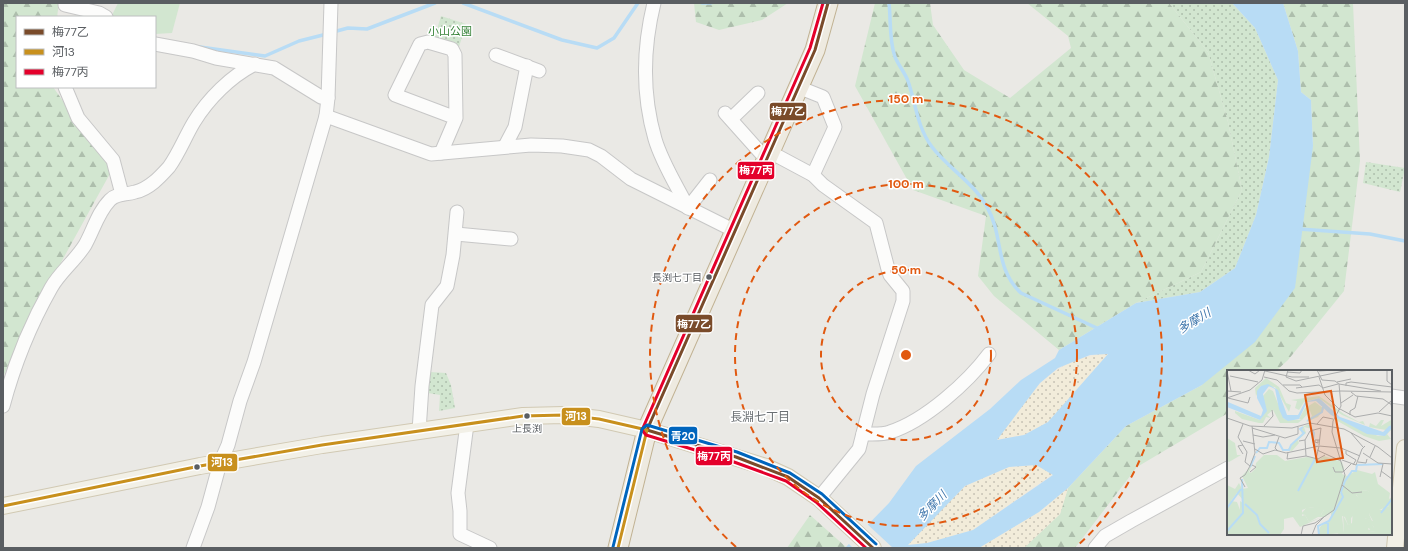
<svg xmlns="http://www.w3.org/2000/svg" width="1408" height="551" font-family="'DM Sans','Noto Sans JP',sans-serif">
  <style>
    .green { fill: url(#green-dots) }
    .forest { fill: url(#forest-firs) }
    .sand { fill: url(#sand-dots) }
    .pitch { fill: #d2e6d0 }
    .water { fill: #b8dcf5; fill-rule: evenodd }
    .pier { fill: #eae9e5 }
    .lines { fill: none; stroke-linecap: round; stroke-linejoin: round }
    .stream { stroke: #b8dcf5; stroke-width: 3.5 }
    .minor-casing { stroke: #c7c7c7; stroke-width: 15 }
    .major-casing { stroke: #d1c9b3; stroke-width: 18 }
    .highway-casing { stroke: #c1b293; stroke-width: 21 }
    .minor { stroke: #fcfcfb; stroke-width: 13 }
    .major { stroke: #f2f0e7; stroke-width: 16 }
    .highway { stroke: #eeeae0; stroke-width: 19 }
    .bus-1-casing { stroke: #fff; stroke-width: 6 }
    .bus-2-casing { stroke: #fff; stroke-width: 6 }
    .bus-3-casing { stroke: #fff; stroke-width: 6 }
    .bus-4-casing { stroke: #fff; stroke-width: 6 }
    .bus-1 { stroke: #7a4b2a; stroke-width: 3 }
    .bus-2 { stroke: #c8901d; stroke-width: 3 }
    .bus-3 { stroke: #e4002b; stroke-width: 3 }
    .bus-4 { stroke: #0065bd; stroke-width: 3 }
    .ring { fill: none; stroke: #e15910; stroke-width: 2; stroke-dasharray: 7 5 }
    .bus-dot { fill: #5a5e62; stroke: #fff; stroke-width: 1.5 }
    .labels { text-anchor: middle; stroke-width: 3; stroke-linejoin: round; paint-order: stroke }
    .bus-label { font-size: 10px; fill: #5a5e62; stroke: #fff; text-anchor: end }
    .park-label { font-size: 11px; fill: #38843a; stroke: #fff }
    .water-label { font-size: 12px; font-style: italic; fill: #4178ad; stroke: #fff }
    .neighbourhood-label { font-size: 12px; fill: #6b7074; stroke: #fff }
    .inset-river { fill: none; stroke: #b8dcf5; stroke-width: 2 }
    .inset-road { fill: none; stroke: #acadad; stroke-width: 1 }
    .view { fill: #e15910; fill-opacity: 0.15; stroke: #e15910; stroke-width: 2 }
    .inset-edge { fill: none; stroke: #5a5e62; stroke-width: 2 }
    .centre { fill: #e15910; stroke: #fff; stroke-width: 2 }
    .ring-label { font-size: 12px; text-anchor: middle; font-weight: bold; fill: #e15910; stroke: #fff; stroke-width: 3; stroke-linejoin: round; paint-order: stroke }
    .line-badge { stroke: #fff; stroke-width: 1.5 }
    .badge-label { font-size: 11px; text-anchor: middle; font-weight: bold; fill: #fff }
  </style>
  <defs>
    <pattern id="green-dots" width="8" height="8" patternUnits="userSpaceOnUse"><rect width="8" height="8" fill="#d2e6d0"/><path d="M2 2h.1M6 6h.1" fill="none" stroke="#adbeac" stroke-width="1.8" stroke-linecap="round"/></pattern>
    <pattern id="forest-firs" width="22" height="20" patternUnits="userSpaceOnUse"><rect width="22" height="20" fill="#d2e6d0"/><path d="M5 1l3.5 6h-7zM16 11l3.5 6h-7z" fill="#adbeac"/></pattern>
    <pattern id="sand-dots" width="8" height="8" patternUnits="userSpaceOnUse"><rect width="8" height="8" fill="#f2ecda"/><path d="M2 2h.1M6 6h.1" fill="none" stroke="#c7c2b4" stroke-width="1.8" stroke-linecap="round"/></pattern>
  </defs>
  <rect width="100%" height="100%" fill="#eae9e5"/>
  <g class="green">
    <polygon points="1169,3 1232,3 1255,28 1278,80 1269,157 1256,215 1235,268 1200,292 1136,303 1201,272 1242,190 1228,122 1208,52"/>
    <polygon points="441,16 466,24 459,47 434,39"/>
    <polygon points="1366,162 1405,168 1400,192 1363,183"/>
    <polygon points="430,372 446,373 451,385 455,408 439,411 440,395 428,393"/>
  </g>
  <g class="forest">
    <polygon points="3,3 59,3 57,17 17,17 17,87 53,87 112,170 26,326 3,377"/>
    <polygon points="694,3 788,3 762,20 719,30 696,22"/>
    <polygon points="875,3 930,3 933,25 964,70 1010,98 1071,48 1068,36 1027,3 1169,3 1208,52 1228,122 1242,190 1201,272 1136,303 1059,350 994,296 978,276 986,216 913,190 855,86"/>
    <polygon points="1283,3 1353,3 1360,161 1344,291 1288,360 1276,371 1228,371 1228,413 1137,467 1075,548 1024,548 1060,514 1068,488 1126,426 1202,385 1313,146 1311,100 1301,92 1298,51"/>
    <polygon points="810,515 846,547 845,548 787,548"/>
  </g>
  <g class="sand">
    <path d="M1109 353 1048 422 1024 435 996 440C1029 395 1048 359 1109 353Z"/>
    <polygon points="1036,465 1053,474 973,530 927,543 907,545 965,486 1009,467"/>
    <polygon points="1068,488 1060,514 1024,548 979,548 1039,512"/>
  </g>
  <polygon class="pitch" points="118,3 180,3 172,33 155,34 155,17 115,17 112,15"/>
  <path class="water" d="M1232 3H1283L1298 51 1301 92 1311 100 1313 146 1295 288 1255 342 1202 385 1126 426 1068 488 1039 512 979 548H845L889 503 916 466 990 409 1021 380 1055 358 1059 350 1136 303 1200 292 1235 268 1256 215 1269 157 1278 80 1255 28ZM1108 354 1048 422 1024 435 997 440 1040 383 1058 368 1090 355ZM1036 465 1053 475 973 530 927 543 908 545 965 486 1009 467Z"/>
  <polygon class="pier" points="866,523 893,548 853,548 847,542"/>
  <g class="lines">
    <g class="stream">
      <polyline points="463,3 562,40 597,48 614,38 638,3"/>
      <polyline points="702,3 711,3"/>
      <path d="M889 3C891 21 889 40 895 57 899 66 905 73 908 81 916 104 917 127 932 147 948 168 974 183 987 207 1004 236 994 268 1021 293L1099 329"/>
      <polyline points="333,32 348,28 367,29 435,3"/>
      <polyline points="200,47 265,56 299,41 327,34"/>
      <polyline points="1299,229 1370,234 1405,241"/>
    </g>
    <defs>
      <g id="minor">
        <path d="M654 3C643 48 642 94 655 139 662 163 677 186 688 208L710 180"/>
        <polyline points="65,5 99,13 106,17"/>
        <polyline points="155,44 193,51 216,58 274,68 321,97 328,98"/>
        <polyline points="496,55 539,71"/>
        <polyline points="65,87 78,118 113,160 122,194"/>
        <polyline points="798,87 823,97 835,127 813,175"/>
        <polyline points="725,113 767,160"/>
        <polyline points="326,116 431,154 531,145 562,146 589,150 601,156 631,179 735,231"/>
        <polyline points="731,119 758,93"/>
        <polyline points="505,146 515,127 527,66"/>
        <polyline points="770,152 813,175 823,185 876,223 888,269 890,275 903,291 903,301 873,394 859,449 819,498"/>
        <polyline points="441,153 456,118 455,55 452,49 428,42 420,44 395,95 456,118"/>
        <polyline points="456,234 511,239"/>
        <polyline points="1391,396 1405,398"/>
        <path d="M3 406C14 365 30 325 51 288 60 272 75 261 85 245 93 231 98 212 110 200 117 193 126 195 135 192 149 189 160 177 169 167 179 153 185 137 194 122 208 99 231 76 255 64"/>
        <polyline points="467,424 458,493 460,511 460,534 490,548"/>
        <polyline points="419,431 422,386 432,305 447,286 453,255 457,212"/>
        <path d="M863 434C872 434 882 435 890 432 925 421 968 382 989 354"/>
        <polyline points="193,548 208,507 220,463 228,445 240,401 254,362 326,116 328,98 331,3"/>
        <polyline points="1095,548 1105,536 1131,521 1228,468"/>
      </g>
      <g id="major">
        <polyline points="3,506 200,466 322,445 523,416 564,415 599,419 647,430 766,467 788,477 819,498 873,548"/>
        <polyline points="1395,548 1405,448"/>
      </g>
      <polyline id="highway" points="618,548 647,430 815,50 828,3"/>
    </defs>
    <use href="#minor" class="minor-casing"/>
    <use href="#major" class="major-casing"/>
    <use href="#highway" class="highway-casing"/>
    <use href="#minor" class="minor"/>
    <use href="#major" class="major"/>
    <use href="#highway" class="highway"/>
    <defs>
      <g id="bus-1">
        <polyline points="647,430 815,50 828,3"/>
        <polyline points="647,430 736,457 788,477 819,498 873,548"/>
      </g>
      <polyline id="bus-2" points="3,506 200,466 322,445 523,416 564,415 599,419 647,430 618,548"/>
      <polyline id="bus-3" points="823,3 810,48 642,430 646,435 734,462 786,481 816,502 866,548"/>
      <polyline id="bus-4" points="613,547 642,429 647,425 737,452 790,473 822,494 876,544"/>
    </defs>
    <use href="#bus-1" class="bus-1-casing"/>
    <use href="#bus-2" class="bus-2-casing"/>
    <use href="#bus-3" class="bus-3-casing"/>
    <use href="#bus-4" class="bus-4-casing"/>
    <use href="#bus-1" class="bus-1"/>
    <use href="#bus-2" class="bus-2"/>
    <use href="#bus-3" class="bus-3"/>
    <use href="#bus-4" class="bus-4"/>
  </g>
  <g class="ring">
    <circle cx="906" cy="355" r="85"/>
    <circle cx="906" cy="355" r="171"/>
    <path d="M736 547A256 256 0 1 1 1076 547"/>
  </g>
  <g class="bus-dot">
    <circle cx="709" cy="277" r="3.5"/>
    <circle cx="527" cy="416" r="3.5"/>
    <circle cx="197" cy="467" r="3.5"/>
  </g>
  <g class="labels">
    <g class="bus-label">
      <text x="702" y="281">長渕七丁目</text>
      <text x="527" y="432" text-anchor="middle">上長渕</text>
    </g>
    <g class="park-label">
      <text x="450" y="35">小山公園</text>
    </g>
    <g class="water-label">
      <text transform="translate(1194 321) rotate(-31)" y="4">多摩川</text>
      <text transform="translate(932 506) rotate(-46)" y="4">多摩川</text>
    </g>
    <g class="neighbourhood-label">
      <text x="760" y="421">長淵七丁目</text>
    </g>
  </g>
  <g transform="translate(1227 370)">
    <rect width="165" height="165" fill="#eae9e5"/>
    <path d="M42 19 46 21 57 49 75 50 71 53H53L46 40 40 45 44 48 39 47 36 53H32L15 49 8 43V41L33 50 39 40 36 26ZM134 120 141 121 162 136 142 144 145 151 138 148 147 157 145 160 141 158 142 161 149 162V165H111L112 155 117 163 116 145 121 155 125 153 126 140 133 130 129 124Z" fill="#d2e6d0"/>
    <path d="M39 8 52 17 59 33 64 35 62 42 48 17 34 16 29 26 28 18ZM92 26 117 44 132 52 136 51 138 55 115 45 92 28 77 32 72 40 68 38 70 31 64 30ZM88 32 97 39 91 47 79 52 85 46 83 41 75 50 72 49 78 38ZM109 47 151 66 158 65 160 61 165 59 160 64 164 69 152 71 137 66 107 49ZM154 50H157L154 56 164 50 165 55 159 60 142 57 143 53 149 56ZM82 54 85 59 77 57 79 63 71 70 72 73 65 81 60 80 75 64 73 58ZM0 68 8 73 10 85H14L2 92 0 91ZM37 85H50L58 91 80 87 93 89 97 86 115 92 117 98 115 104 120 106 130 100 145 104 148 102 151 114 163 123 162 129 165 127V165H149V162L140 161 147 157 138 150 139 148 146 151 142 144 148 139 155 140 157 136 158 138 162 136 155 133 146 134 147 127 141 121 134 120 129 125 136 131 135 135 131 133 132 139 126 140 128 144 124 148V154L121 155 118 147 115 146 117 163 91 165 93 157 104 148V143L98 147 94 144 97 140 83 137 75 140V146L78 145 82 152 95 147 73 157 66 147 57 149V159L53 165H0V115L8 119 12 113 15 119 21 118 15 106 25 95 22 102 24 103 28 99 29 93ZM10 123 16 130V133L13 131V140L10 132 4 131Z" fill="#d2e6d0" fill-rule="evenodd"/>
    <path d="M80 137 95 138 97 140 94 144 98 147H91L82 152 78 145 74 144Z" fill="#d2e6d0"/>
    <path d="M41 14 51 20 60 45H71L78 32 92 28 113 47 156 62 162 56 165 55V58L158 66 140 64 104 45 89 31 80 32 72 49 61 51 56 48 52 39 48 19 42 16 36 24 40 41 33 50 0 37 1 32 34 46 36 40 30 28V21L34 16Z" fill="#b8dcf5"/>
    <path class="inset-river" d="M80 51 95 42 96 37M82 55 87 63 86 71 89 77M29 83 33 78H40L42 72 52 73 56 80H62L64 75 77 63 73 59 76 57M23 97 28 86M71 121 88 89M18 134 30 145 33 154 42 163M0 138 14 119M154 143 165 129M101 151V165M0 161 16 143 15 109M92 165 91 156 102 151 105 146 116 127 114 122 118 111 125 101H129L130 95 156 94"/>
    <path class="inset-road" d="M21 0 28 4 33 0M61 0 59 7 69 11 122 0M160 0V11L165 15M0 1 4 21M38 1 65 7H82M92 1 108 0M60 2 73 3 75 0M3 6 31 12M37 7 50 10 62 21 70 23 114 21 165 22M92 7 98 25 113 40M110 12 124 9M112 14 154 21M56 15H73L75 17M119 16V13L124 12 165 17M69 18 92 15 96 18 111 14M0 21 14 22M124 22 129 26 156 29 165 35M0 28 23 20 35 10 38 0M1 28 21 33 23 27M164 31 165 45M114 33 126 25M113 39 128 47 151 43 165 46M152 42 165 30M123 45V41L128 38 131 26M0 48 23 56 65 58 83 53 117 59 151 77 165 88M16 54 11 67 20 82 18 92 23 96 28 83 25 56M90 54 96 47 106 49M37 56 46 46 45 40M25 58 58 68 71 64V57M124 63 136 77M26 65 36 67 48 65M78 70 79 86M91 70V73L88 72V70H93M16 71 28 74M72 71 78 70 83 61 94 58M92 75 94 58M28 79 36 84 48 80 59 83 92 76 114 78 133 86M90 80 114 91M51 81 48 78 52 67M119 81V84L129 90 126 95M61 82 60 89 79 86 91 89 98 85M136 83 151 93 165 94M16 84 11 76 16 75M143 87 148 76M89 89 92 76M115 90 129 95 135 79 138 76M131 92 139 93 140 89M106 97 108 102H116L124 94M154 101 165 109M23 102 29 97 25 95M153 107 156 94M115 115 125 123 135 122M18 117 13 108 18 105 23 96M74 165 76 156 88 153 107 140 118 105 105 62 106 51 114 36 112 14 108 11 95 10 90 0M85 165 89 155 97 147"/>
    <path class="view" d="M104 21 116 88 90 92 78 25Z"/>
    <rect width="165" height="165" class="inset-edge"/>
  </g>
  <circle cx="906" cy="355" r="6" class="centre"/>
  <g class="ring-label">
    <text x="906" y="103">150 m</text>
    <text x="906" y="188">100 m</text>
    <text x="906" y="274">50 m</text>
  </g>
  <g class="line-badge">
    <rect x="769" y="102" width="38" height="19" rx="4" fill="#7a4b2a"/>
    <rect x="737" y="161" width="38" height="19" rx="4" fill="#e4002b"/>
    <rect x="675" y="314" width="38" height="19" rx="4" fill="#7a4b2a"/>
    <rect x="561" y="407" width="30" height="19" rx="4" fill="#c8901d"/>
    <rect x="668" y="426" width="30" height="19" rx="4" fill="#0065bd"/>
    <rect x="695" y="446" width="38" height="20" rx="4" fill="#e4002b"/>
    <rect x="207" y="453" width="31" height="19" rx="4" fill="#c8901d"/>
  </g>
  <g class="badge-label">
    <text x="788" y="115">梅77乙</text>
    <text x="756" y="174">梅77丙</text>
    <text x="694" y="328">梅77乙</text>
    <text x="576" y="420">河13</text>
    <text x="683" y="440">青20</text>
    <text x="714" y="460">梅77丙</text>
    <text x="222" y="466">河13</text>
  </g>
  <rect width="1408" height="551" fill="none" stroke="#5a5e62" stroke-width="8"/>
  <rect x="16" y="16" width="140" height="72" fill="#ffffff" stroke="#bdbfc0"/>
  <rect x="24" y="29" width="20" height="6" fill="#7a4b2a" stroke="#bdbfc0"/>
  <text x="52" y="36" font-size="12" fill="#5a5e62">梅77乙</text>
  <rect x="24" y="49" width="20" height="6" fill="#c8901d" stroke="#bdbfc0"/>
  <text x="52" y="56" font-size="12" fill="#5a5e62">河13</text>
  <rect x="24" y="69" width="20" height="6" fill="#e4002b" stroke="#bdbfc0"/>
  <text x="52" y="76" font-size="12" fill="#5a5e62">梅77丙</text>
</svg>
